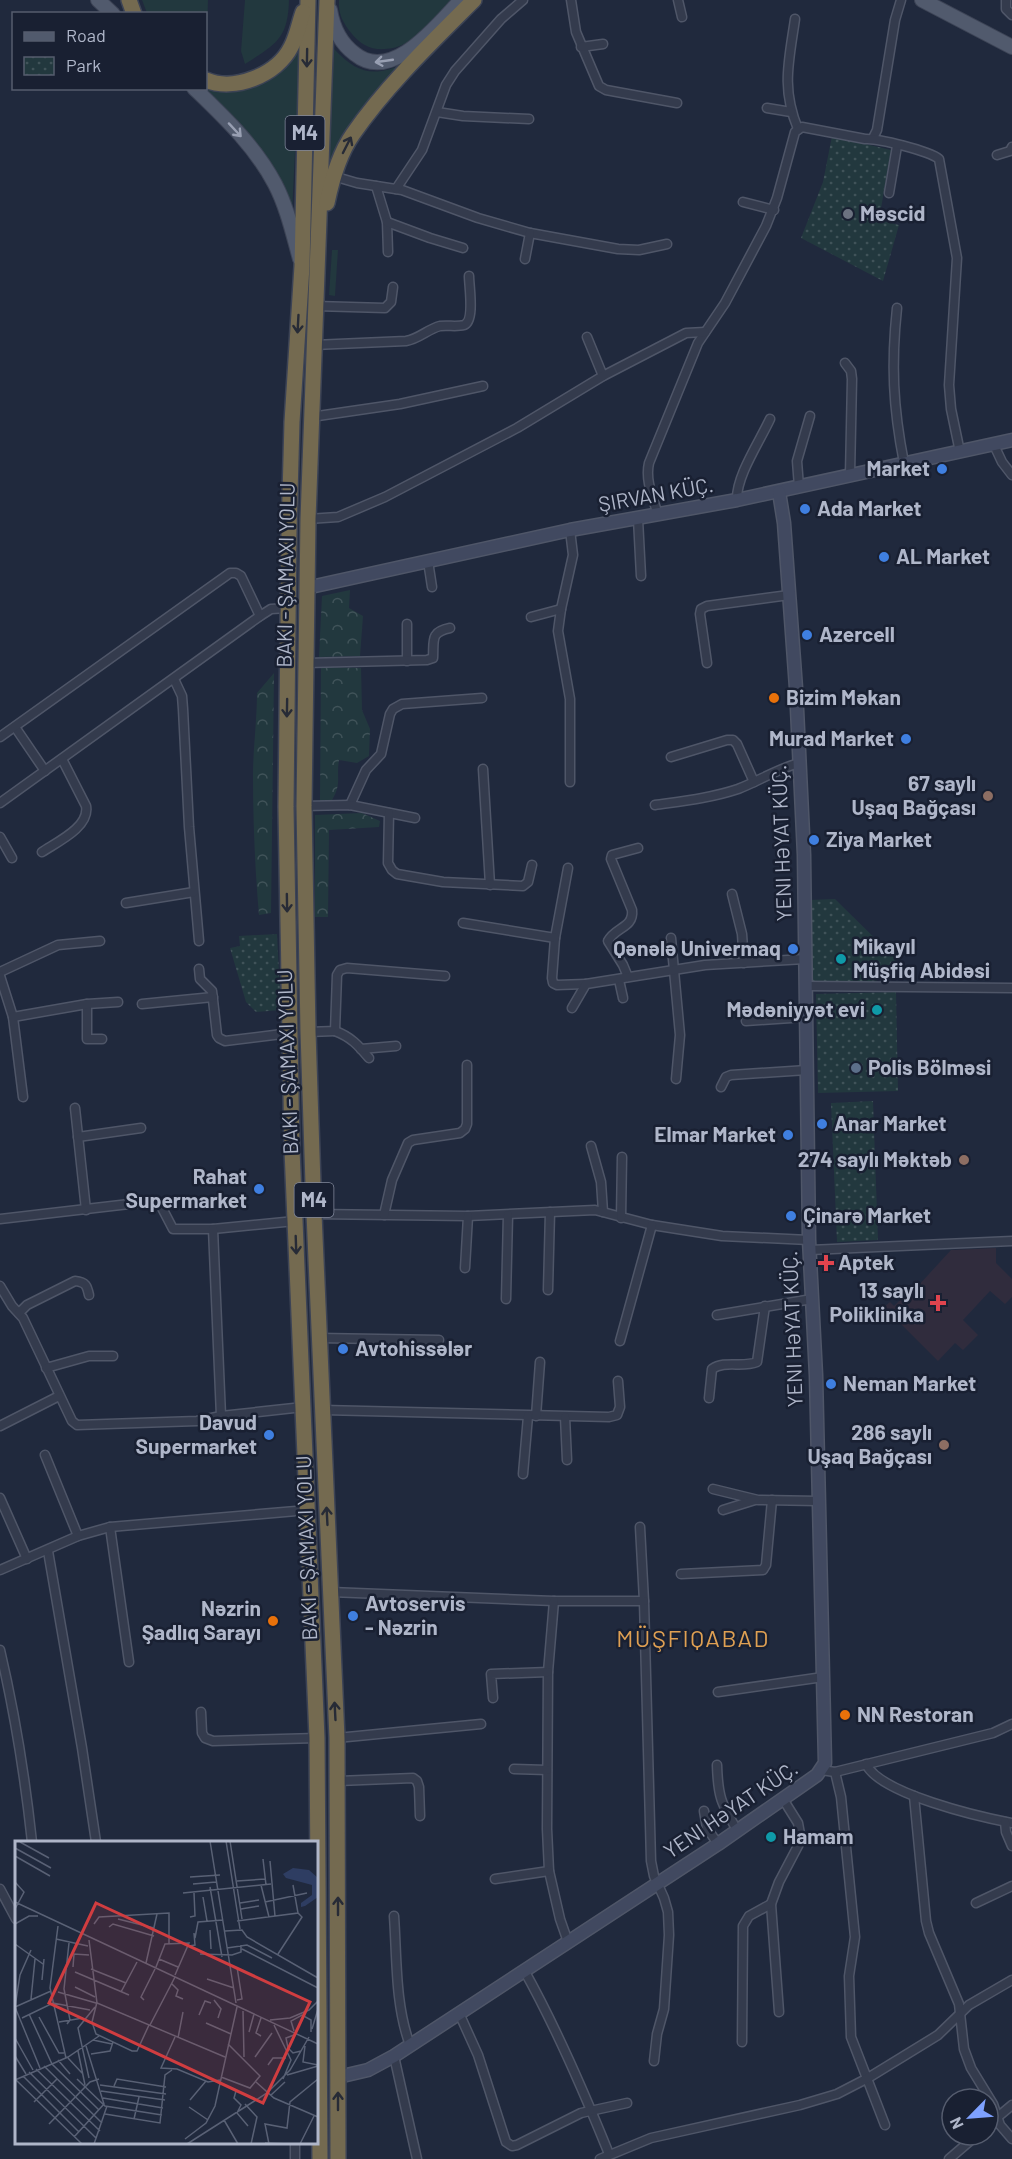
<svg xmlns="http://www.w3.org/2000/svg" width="1012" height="2159" font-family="Barlow,sans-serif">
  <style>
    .medical { fill: #302c3d }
    .grass { fill: #22383e }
    .forest { fill: url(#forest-crowns) }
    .park { fill: url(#park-dots) }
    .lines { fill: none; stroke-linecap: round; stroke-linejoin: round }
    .street-casing { stroke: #4f5668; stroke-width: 11 }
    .secondary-casing { stroke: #4f5668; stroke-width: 15 }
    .primary-casing { stroke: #3d4456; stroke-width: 16 }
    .highway-casing { stroke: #3c4355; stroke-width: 18 }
    .street { stroke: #343b4d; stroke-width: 8 }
    .secondary { stroke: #414960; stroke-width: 12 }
    .primary { stroke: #515a6d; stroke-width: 14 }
    .highway { stroke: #746a50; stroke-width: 15 }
    .oneway { stroke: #272b36 }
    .oneway2 { stroke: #989fb2 }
    .worship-dot { fill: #6b7280; stroke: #192032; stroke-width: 2 }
    .shop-dot { fill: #3f7fe0; stroke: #192032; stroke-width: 2 }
    .food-dot { fill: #e8710a; stroke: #192032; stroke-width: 2 }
    .education-dot { fill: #8d6e63; stroke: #192032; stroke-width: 2 }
    .culture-dot { fill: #0f9aa8; stroke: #192032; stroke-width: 2 }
    .service-dot { fill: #5c6f8a; stroke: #192032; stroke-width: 2 }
    .health-dot { fill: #e0444e; stroke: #192032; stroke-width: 2 }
    .labels { text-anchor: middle; stroke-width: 5; stroke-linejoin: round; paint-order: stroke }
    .shield { fill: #192032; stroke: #82899c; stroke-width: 1.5 }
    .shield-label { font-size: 20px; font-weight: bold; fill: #afb6c9 }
    .poi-label { font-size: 21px; font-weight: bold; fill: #afb6c9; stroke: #192032; text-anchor: start }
    .street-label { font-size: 21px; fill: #afb6c9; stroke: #192032 }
    .quarter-label { font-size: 24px; letter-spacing: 1.5px; fill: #dfa053; stroke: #192032 }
    .inset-road { fill: none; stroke: #596175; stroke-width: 1.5 }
    .view { fill: #d03d40; fill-opacity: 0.15; stroke: #d03d40; stroke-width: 3 }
    .inset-edge { fill: none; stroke: #afb6c9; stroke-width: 3 }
  </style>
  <defs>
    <pattern id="forest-crowns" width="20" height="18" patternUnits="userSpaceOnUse" patternTransform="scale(1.5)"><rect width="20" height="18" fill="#22383e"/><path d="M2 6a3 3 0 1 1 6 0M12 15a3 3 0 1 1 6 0" fill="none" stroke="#405359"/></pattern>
    <pattern id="park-dots" width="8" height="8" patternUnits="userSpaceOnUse" patternTransform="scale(1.5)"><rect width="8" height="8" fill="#22383e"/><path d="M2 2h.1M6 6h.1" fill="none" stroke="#405359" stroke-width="1.8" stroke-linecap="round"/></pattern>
  </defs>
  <rect width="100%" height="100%" fill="#20293d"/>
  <polygon class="medical" points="996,1248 996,1263 1012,1279 1012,1297 1005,1304 990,1291 963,1320 978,1335 963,1350 955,1343 938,1361 884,1307 890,1302 894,1306 903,1297 906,1299 951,1250"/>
  <g class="grass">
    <polygon points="142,0 208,0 206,66 206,14 147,13"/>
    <path d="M245 0H289C288 39 276 44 245 64L241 51Z"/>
    <path d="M339 0H452C433 20 414 48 385 49 371 50 361 45 352 34 343 23 338 14 339 0Z"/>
    <path d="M300 47 292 214 268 161 256 143 204 89C230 94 264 91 283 69 290 63 295 54 300 47Z"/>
    <path d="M334 49C359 75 374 77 406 63L327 179Z"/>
    <polygon points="332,250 338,250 335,296 329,295"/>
  </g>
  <g class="forest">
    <polygon points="350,590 349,608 363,616 360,656 319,657 322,596"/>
    <path d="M321 667 361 668 362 710 370 729 369 756 357 763 339 760C336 778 342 783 332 800L320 801Z"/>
    <path d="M274 673 271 913 259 915C255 869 253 822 253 776 253 748 257 721 257 693Z"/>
    <polygon points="362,813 380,821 379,827 329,830 328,917 315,917 315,815"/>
  </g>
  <g class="park">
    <polygon points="832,136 891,150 879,220 899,225 883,281 801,238 823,182"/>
    <polygon points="835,899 897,960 875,982 812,984 809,900"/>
    <polygon points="277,934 281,1010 256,1012 246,1002 230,948 240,946 239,936"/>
    <polygon points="896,992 898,1091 818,1093 816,994"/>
    <polygon points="873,1101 878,1240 837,1242 831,1103"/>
  </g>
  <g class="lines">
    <defs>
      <g id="street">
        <polyline points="571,0 576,32 599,86 606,90 677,103"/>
        <polyline points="678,0 682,17"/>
        <polyline points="1006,0 1006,9 1012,15"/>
        <path d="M795 19C789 61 781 88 798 129"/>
        <polyline points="581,47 603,44"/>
        <polyline points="767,108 791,112"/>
        <polyline points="437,112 463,116 529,119"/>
        <polyline points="873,138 877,130 895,20 901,0"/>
        <polyline points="997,155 1010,151 1012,147"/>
        <polyline points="333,176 357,183 402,190 478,218 530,233 618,249 639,250 667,244"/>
        <polyline points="376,186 387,222 388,252"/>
        <polyline points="396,189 422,150 446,85 455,71 501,19 523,0"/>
        <polyline points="889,193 897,146"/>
        <polyline points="743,202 774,210"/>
        <polyline points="387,222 430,238 463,248"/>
        <polyline points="525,259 530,233"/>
        <polyline points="315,306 385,308 391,302 393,287"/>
        <path d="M897 308C891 364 893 407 904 463"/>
        <polyline points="587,337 603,376"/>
        <path d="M314 345 406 341C419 339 428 329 440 326 448 325 457 327 464 325 475 321 469 286 469 276"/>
        <polyline points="845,363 851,371 852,379 850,475"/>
        <polyline points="311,417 400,404 483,386"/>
        <polyline points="994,445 1002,462 1012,475"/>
        <polyline points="799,487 797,461 810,416"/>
        <path d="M737 500C736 476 760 441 770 419"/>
        <path d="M658 515C653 498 645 480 649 463L698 343 725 303 766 226 777 198 795 132 802 127 865 139C878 138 929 151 939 159L957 258 949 385 951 409 960 452"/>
        <polyline points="308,519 338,517 385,497 517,428 603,376 686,333 705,332"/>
        <polyline points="638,519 641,576"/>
        <polyline points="570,530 573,555 561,609 558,631 570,699 570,782"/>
        <polyline points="428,561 432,587"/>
        <polyline points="531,617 561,609"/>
        <polyline points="407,661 407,624"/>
        <path d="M306 663 427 660 433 658C434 640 430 632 450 628"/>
        <polyline points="707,663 700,614 701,609 707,606 789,595"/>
        <polyline points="174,679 182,696 183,709 189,827 199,941"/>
        <polyline points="15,727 45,771"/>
        <polyline points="0,737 230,573 236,573 241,576 260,616"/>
        <polyline points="671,757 727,740 733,740 737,744 754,782"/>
        <polyline points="483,769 490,885"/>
        <polyline points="0,803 260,616 271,609 288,608"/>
        <polyline points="350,805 366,770 381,754 390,714 393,709 402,704 482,698"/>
        <path d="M655 805C683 801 711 798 738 789 759 781 777 769 799 763"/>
        <polyline points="304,806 350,805 415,818"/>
        <polyline points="389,813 388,863 392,870 397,874 443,882 523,886 528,882 532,865"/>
        <polyline points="0,837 12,858"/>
        <path d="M42 852C57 842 90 827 86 806L62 759"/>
        <polyline points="568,868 555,938 552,978 553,983 557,985 586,984"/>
        <polyline points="732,894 742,934 744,963"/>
        <polyline points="126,903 194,892"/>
        <polyline points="463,923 555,938"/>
        <polyline points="671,938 680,1035 676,1079"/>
        <polyline points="199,969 200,979 212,991 217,1035 219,1038 225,1041 290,1033"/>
        <polyline points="0,972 58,945 100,941"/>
        <polyline points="0,976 13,1017 23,1097"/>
        <path d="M628 977 623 965 608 941C615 927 634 928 632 910L611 859 612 855 638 848"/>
        <polyline points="619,980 623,998"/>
        <polyline points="806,986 1012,988"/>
        <polyline points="87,1004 87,1039 102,1039"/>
        <polyline points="142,1004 213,997"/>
        <polyline points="572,1008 586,984 705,965 805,959"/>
        <polyline points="13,1017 87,1004 118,1002"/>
        <polyline points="746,1021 806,1017"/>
        <path d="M335 1031C351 1037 358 1045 369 1058"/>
        <polyline points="308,1032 335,1031 337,975 340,970 347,968 445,976"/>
        <polyline points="361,1049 396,1046"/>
        <polyline points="721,1087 726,1077 731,1075 807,1070"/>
        <polyline points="75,1108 86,1210"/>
        <polyline points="78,1137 141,1128"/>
        <polyline points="591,1146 601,1182 603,1212"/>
        <polyline points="314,1214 468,1216 595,1210 652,1225 722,1236 809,1240"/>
        <polyline points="384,1215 392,1180 408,1143 413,1140 460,1133 465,1129 467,1124 467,1065"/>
        <polyline points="621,1218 622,1157"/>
        <polyline points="0,1219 155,1201 161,1206 173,1229 213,1229 295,1221"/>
        <polyline points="213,1229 221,1416"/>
        <polyline points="810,1250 1012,1241"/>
        <polyline points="465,1268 468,1216"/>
        <polyline points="0,1286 12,1306 23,1318 72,1421 77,1425 197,1421 221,1416 303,1407"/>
        <polyline points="548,1290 550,1212"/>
        <polyline points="506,1299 508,1215"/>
        <path d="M19 1313 27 1305 75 1281C86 1282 87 1286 89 1295"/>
        <polyline points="717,1315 812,1299"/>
        <polyline points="319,1338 439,1340"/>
        <polyline points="620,1341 652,1225"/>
        <polyline points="46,1368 89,1356 113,1356"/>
        <path d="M709 1398 712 1369C725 1360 742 1368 757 1362L765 1306"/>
        <polyline points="323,1410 609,1417 617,1415 620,1407 618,1381"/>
        <polyline points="536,1416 540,1362"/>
        <polyline points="565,1417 567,1460"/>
        <polyline points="0,1426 59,1396"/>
        <polyline points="45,1455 78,1536"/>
        <polyline points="523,1474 528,1416"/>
        <polyline points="713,1489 758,1500 818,1501"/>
        <polyline points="0,1498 27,1559"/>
        <polyline points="723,1510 755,1500"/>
        <polyline points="110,1527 129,1662"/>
        <polyline points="640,1527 644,1601 651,1861 654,1876 664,1898 668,1912 669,1935 664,2009 657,2034 654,2061"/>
        <polyline points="48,1551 82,1748 96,1842"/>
        <polyline points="0,1570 78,1536 110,1527 308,1510"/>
        <polyline points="681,1574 763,1570 766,1565 772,1500"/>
        <polyline points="331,1592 554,1601 644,1601"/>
        <polyline points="554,1601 548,1672 547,1829 549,1871 560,1919 568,1942"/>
        <path d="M0 1650C15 1714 25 1777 32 1842"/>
        <polyline points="718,1692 823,1677"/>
        <polyline points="493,1698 491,1674 548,1672"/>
        <polyline points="201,1712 202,1733 205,1738 213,1741 317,1738"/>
        <polyline points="337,1738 481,1724"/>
        <path d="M866 1764C880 1794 980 1817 1012 1823"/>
        <path d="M717 1765C718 1797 721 1803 737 1830"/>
        <polyline points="514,1769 547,1770"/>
        <polyline points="821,1770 835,1772 993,1733 1012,1724"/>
        <polyline points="835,1772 841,1797 855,1937 849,1976 851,2037 885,2125"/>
        <polyline points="338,1781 413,1778 417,1781 419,1787 420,1816"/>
        <polyline points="914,1796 926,1921 929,1933 959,2004 964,2049 971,2068 993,2104 1000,2125 1012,2139"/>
        <polyline points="704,1811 707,1828 718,1844"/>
        <polyline points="1005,1822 1006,1832 1012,1846"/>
        <polyline points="495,1879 549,1871"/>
        <polyline points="0,1889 16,1919"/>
        <polyline points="976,1903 1012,1886"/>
        <path d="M394 1916C397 1958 395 2005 410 2045"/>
        <path d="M524 1970C557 2029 584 2092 609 2154"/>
        <polyline points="779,2012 771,1904 779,1882 799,1844 800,1834 798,1823 783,1799"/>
        <polyline points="459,2013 478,2055 506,2142 512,2146 517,2145 581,2113 627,2103"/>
        <polyline points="742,2042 743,1926 749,1916 771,1904"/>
        <polyline points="394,2056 417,2159"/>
        <polyline points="988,2125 1012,2105"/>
        <polyline points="295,2142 295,2159"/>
        <polyline points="600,2159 651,2138 800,2105 837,2094 868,2078 938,2035 969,2005 1012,1980"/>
        <polyline points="949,2159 977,2135"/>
      </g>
      <g id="secondary">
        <polyline points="306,588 570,530 737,500 1012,440"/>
        <polyline points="338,2077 368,2070 394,2056 718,1844 817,1775 825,1763 816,1375 809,1240 804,855 796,688 784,523 779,492"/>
      </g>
      <g id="primary">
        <polyline points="98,0 113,14"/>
        <polyline points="922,0 1012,47"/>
        <path d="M330 10C333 28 340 43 355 54 392 84 438 24 461 0"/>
        <path d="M194 88C224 117 255 146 275 184 287 207 293 234 300 259"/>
      </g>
      <g id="highway">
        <polyline points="129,0 134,14"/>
        <polyline points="308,0 302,266 292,422 289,532 286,807 292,1150 317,1738 320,2159"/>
        <polyline points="327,0 308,519 304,806 308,1032 314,1214 337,1738 338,2159"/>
        <path d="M206 80C234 92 277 75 291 47 297 36 299 23 303 12"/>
        <path d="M327 203C332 179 339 154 353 134 387 85 432 42 474 0"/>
      </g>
    </defs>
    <use href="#street" class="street-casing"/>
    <use href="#secondary" class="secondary-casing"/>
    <use href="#primary" class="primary-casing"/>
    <use href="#highway" class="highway-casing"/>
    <use href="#street" class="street"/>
    <use href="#secondary" class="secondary"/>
    <use href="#primary" class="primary"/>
    <use href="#highway" class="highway"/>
  </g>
  <defs><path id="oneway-shaft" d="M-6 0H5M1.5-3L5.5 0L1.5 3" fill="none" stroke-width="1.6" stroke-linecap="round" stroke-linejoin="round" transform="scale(1.5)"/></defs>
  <g class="oneway">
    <use href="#oneway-shaft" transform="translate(307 58) rotate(91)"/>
    <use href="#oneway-shaft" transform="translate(347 145) rotate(-63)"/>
    <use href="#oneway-shaft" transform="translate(298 324) rotate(93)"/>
    <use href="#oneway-shaft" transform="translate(287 708) rotate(91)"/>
    <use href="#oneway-shaft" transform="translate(287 903) rotate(89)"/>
    <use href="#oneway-shaft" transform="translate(296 1245) rotate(88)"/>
    <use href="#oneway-shaft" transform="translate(327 1516) rotate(-93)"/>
    <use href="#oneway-shaft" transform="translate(335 1711) rotate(-93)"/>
    <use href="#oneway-shaft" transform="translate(338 1906) rotate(-90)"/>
    <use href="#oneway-shaft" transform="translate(338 2101) rotate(-90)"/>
  </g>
  <g class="oneway2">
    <use href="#oneway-shaft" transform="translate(384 61) rotate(172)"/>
    <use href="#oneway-shaft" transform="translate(235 130) rotate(47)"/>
  </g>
  <circle class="worship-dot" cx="848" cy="214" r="6"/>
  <g class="shop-dot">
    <circle cx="942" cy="469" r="6"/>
    <circle cx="805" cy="509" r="6"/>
    <circle cx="884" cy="557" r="6"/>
    <circle cx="807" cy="635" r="6"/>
    <circle cx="906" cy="739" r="6"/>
    <circle cx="814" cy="840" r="6"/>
    <circle cx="793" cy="949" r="6"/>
    <circle cx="822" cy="1124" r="6"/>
    <circle cx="788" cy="1135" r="6"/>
    <circle cx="259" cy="1189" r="6"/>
    <circle cx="791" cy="1216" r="6"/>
    <circle cx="343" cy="1349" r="6"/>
    <circle cx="831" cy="1384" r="6"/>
    <circle cx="269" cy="1435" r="6"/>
    <circle cx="353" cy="1616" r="6"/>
  </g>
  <g class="food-dot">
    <circle cx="774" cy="698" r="6"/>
    <circle cx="273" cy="1621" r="6"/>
    <circle cx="845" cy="1715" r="6"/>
  </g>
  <g class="education-dot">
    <circle cx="988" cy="796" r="6"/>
    <circle cx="964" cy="1160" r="6"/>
    <circle cx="944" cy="1445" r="6"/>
  </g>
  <g class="culture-dot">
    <circle cx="841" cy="959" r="6"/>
    <circle cx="877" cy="1010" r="6"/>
    <circle cx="771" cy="1837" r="6"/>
  </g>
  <circle class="service-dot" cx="856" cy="1068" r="6"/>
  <g class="health-dot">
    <path d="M823 1254h6v6h6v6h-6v6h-6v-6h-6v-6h6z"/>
    <path d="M935 1294h6v6h6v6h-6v6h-6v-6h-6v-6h6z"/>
  </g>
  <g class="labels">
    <g class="shield">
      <rect x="285.5" y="116" width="39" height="34" rx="4.5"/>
      <rect x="294.5" y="1183" width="39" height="34" rx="4.5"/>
    </g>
    <g class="shield-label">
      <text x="305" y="140">M4</text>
      <text x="314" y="1207">M4</text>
    </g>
    <g class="poi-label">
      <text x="860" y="221">Məscid</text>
      <text x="930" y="476" text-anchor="end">Market</text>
      <text x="817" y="516">Ada Market</text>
      <text x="896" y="564">AL Market</text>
      <text x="819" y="642">Azercell</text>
      <text x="786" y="705">Bizim Məkan</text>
      <text x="894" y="746" text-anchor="end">Murad Market</text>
      <text x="976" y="791" text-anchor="end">67 saylı<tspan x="976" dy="24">Uşaq Bağçası</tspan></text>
      <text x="826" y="847">Ziya Market</text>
      <text x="853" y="954">Mikayıl<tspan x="853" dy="24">Müşfiq Abidəsi</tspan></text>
      <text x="781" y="956" text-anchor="end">Qənələ Univermaq</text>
      <text x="865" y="1017" text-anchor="end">Mədəniyyət evi</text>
      <text x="868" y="1075">Polis Bölməsi</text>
      <text x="834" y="1131">Anar Market</text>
      <text x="776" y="1142" text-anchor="end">Elmar Market</text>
      <text x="952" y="1167" text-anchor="end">274 saylı Məktəb</text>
      <text x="247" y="1184" text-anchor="end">Rahat<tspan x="247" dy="24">Supermarket</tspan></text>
      <text x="803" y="1223">Çinarə Market</text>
      <text x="838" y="1270">Aptek</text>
      <text x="924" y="1298" text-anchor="end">13 saylı<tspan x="924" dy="24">Poliklinika</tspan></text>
      <text x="355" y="1356">Avtohissələr</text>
      <text x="843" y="1391">Neman Market</text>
      <text x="257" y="1430" text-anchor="end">Davud<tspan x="257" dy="24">Supermarket</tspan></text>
      <text x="932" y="1440" text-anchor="end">286 saylı<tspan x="932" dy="24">Uşaq Bağçası</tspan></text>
      <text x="365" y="1611">Avtoservis<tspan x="365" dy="24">- Nəzrin</tspan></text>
      <text x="261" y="1616" text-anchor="end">Nəzrin<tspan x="261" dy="24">Şadlıq Sarayı</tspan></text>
      <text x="857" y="1722">NN Restoran</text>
      <text x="783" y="1844">Hamam</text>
    </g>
    <g class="street-label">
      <text transform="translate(656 495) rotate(-10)" y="7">ŞIRVAN KÜÇ.</text>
      <text transform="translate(286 575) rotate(-89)" y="7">BAKI - ŞAMAXI YOLU</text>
      <text transform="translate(782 843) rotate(-92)" y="7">YENI HƏYAT KÜÇ.</text>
      <text transform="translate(288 1062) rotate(-92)" y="7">BAKI - ŞAMAXI YOLU</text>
      <text transform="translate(793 1329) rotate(-92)" y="7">YENI HƏYAT KÜÇ.</text>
      <text transform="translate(307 1548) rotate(-92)" y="7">BAKI - ŞAMAXI YOLU</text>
      <text transform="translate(731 1810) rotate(-34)" y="7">YENI HƏYAT KÜÇ.</text>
    </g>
    <g class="quarter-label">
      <text x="693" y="1647">MÜŞFIQABAD</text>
    </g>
  </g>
  <g transform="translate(15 1841)">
    <rect width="303" height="303" fill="#20293d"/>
    <path d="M278 27 294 29 303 37V56L290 65 286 66V62L297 54V44L271 37 268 33Z" fill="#2e3d62"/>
    <path class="inset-road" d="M195 0 221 162M211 0 225 88M215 0 227 78M5 1 34 17M0 7 36 27M0 15 35 35M248 18 251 44M255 20 260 75M175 36 205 34M222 40 250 38M0 41 9 51 0 68M178 43 201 41M246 44 254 76M195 46 207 116M168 52 256 43M188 56 192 80M0 61 303 203M250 61 292 52M225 62 244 59M226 68 244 65M175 76 180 75 179 52M103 78 139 87M222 80 283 72 278 44M0 83 14 75H23M79 83 84 76 154 72V103M43 85 35 147 51 217M94 86 98 83 139 95M195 89 196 108M210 90 227 89 232 96 303 137M180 97 183 81 208 79M41 98 73 105M74 99 82 162 210 216M0 103 28 123M174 105 180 104 179 92M212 107 232 104 257 117M227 108 303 147M16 109 5 134 0 166 25 227M185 113 217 114 226 111V104M263 113 287 76 283 72M144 118 163 126M131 122 142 73M58 126 59 113 74 114M141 126 150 103 174 102 160 134M222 126 227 158 222 159M76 128 111 142M60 131 114 154M192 138 219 147M27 139 29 118M157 143 163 149 161 155 168 158M60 146 80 156M43 151 81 162M106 151 122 121M16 158 20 118M129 159 126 156 140 128M199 159 206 168 203 177M82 161 77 181 81 193 117 210H122L134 184M0 166 36 150M228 170 229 216M14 173 37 223 84 269M184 174 190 160 196 162M24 176 44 212H49M7 177 38 162 75 169M255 179 275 177 294 169 303 160M44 181 68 177M191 182 216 193M52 183 55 179 49 148 54 102M135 184 160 136M259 184 276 219 268 238M297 188 303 168M279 190 276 180 287 174 296 179V191M234 191 239 173M279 194 271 197 273 207 278 212 286 210M246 195 241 192 246 177M160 196 146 227 162 228 193 241 205 239M0 197 18 229M163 197 168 171M78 199 97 203M290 205 288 221 303 224M63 210 70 244M76 213 95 210 98 201M0 215 11 233M240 216 257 192M53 217 67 232M43 219 55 233M253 224 258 217H271M29 225 87 282M21 228 85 290M14 231 81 297M272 234 303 225M8 235 64 291M206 236 235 247 245 235 213 203M74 237 63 187 80 166M62 238 90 265 147 274M0 239 53 216 84 195M1 239 67 303M241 241 259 257 303 276M85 244 151 253M99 245 102 238 151 246M86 250 150 259M221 250 219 257 226 264 222 272 233 285M256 254 270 241M88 257 148 267M175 259 191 240M19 261 42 238M230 263 242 276 236 303M174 266 193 279M90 273 145 282 150 234 157 229M119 278 124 256M209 279 223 303M34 283 75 241 84 238M59 296 89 263 71 205M170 298 191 282 200 265 222 166M250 302 275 303M79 303 92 265M172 303 252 252 275 229 294 196M254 303 250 283 272 287 275 261 303 238M285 303 299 275"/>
    <path class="view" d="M81 62 295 161 248 262 34 162Z"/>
    <rect width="303" height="303" class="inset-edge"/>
  </g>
  <rect x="12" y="12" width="195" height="78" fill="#192032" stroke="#555c6e" stroke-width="1.5"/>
  <rect x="24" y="32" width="30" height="9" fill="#515a6d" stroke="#555c6e" stroke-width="1.5"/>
  <text x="66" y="42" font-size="18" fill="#afb6c9">Road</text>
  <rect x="24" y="57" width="30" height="18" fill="url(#park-dots)" stroke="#555c6e" stroke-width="1.5"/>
  <text x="66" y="72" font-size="18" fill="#afb6c9">Park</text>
  <g transform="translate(970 2117) rotate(245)"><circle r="28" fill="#192032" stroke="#555c6e" stroke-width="1.5"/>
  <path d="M0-4.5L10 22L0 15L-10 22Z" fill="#7ea1ff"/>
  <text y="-9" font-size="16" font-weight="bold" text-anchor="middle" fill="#afb6c9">N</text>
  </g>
</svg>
